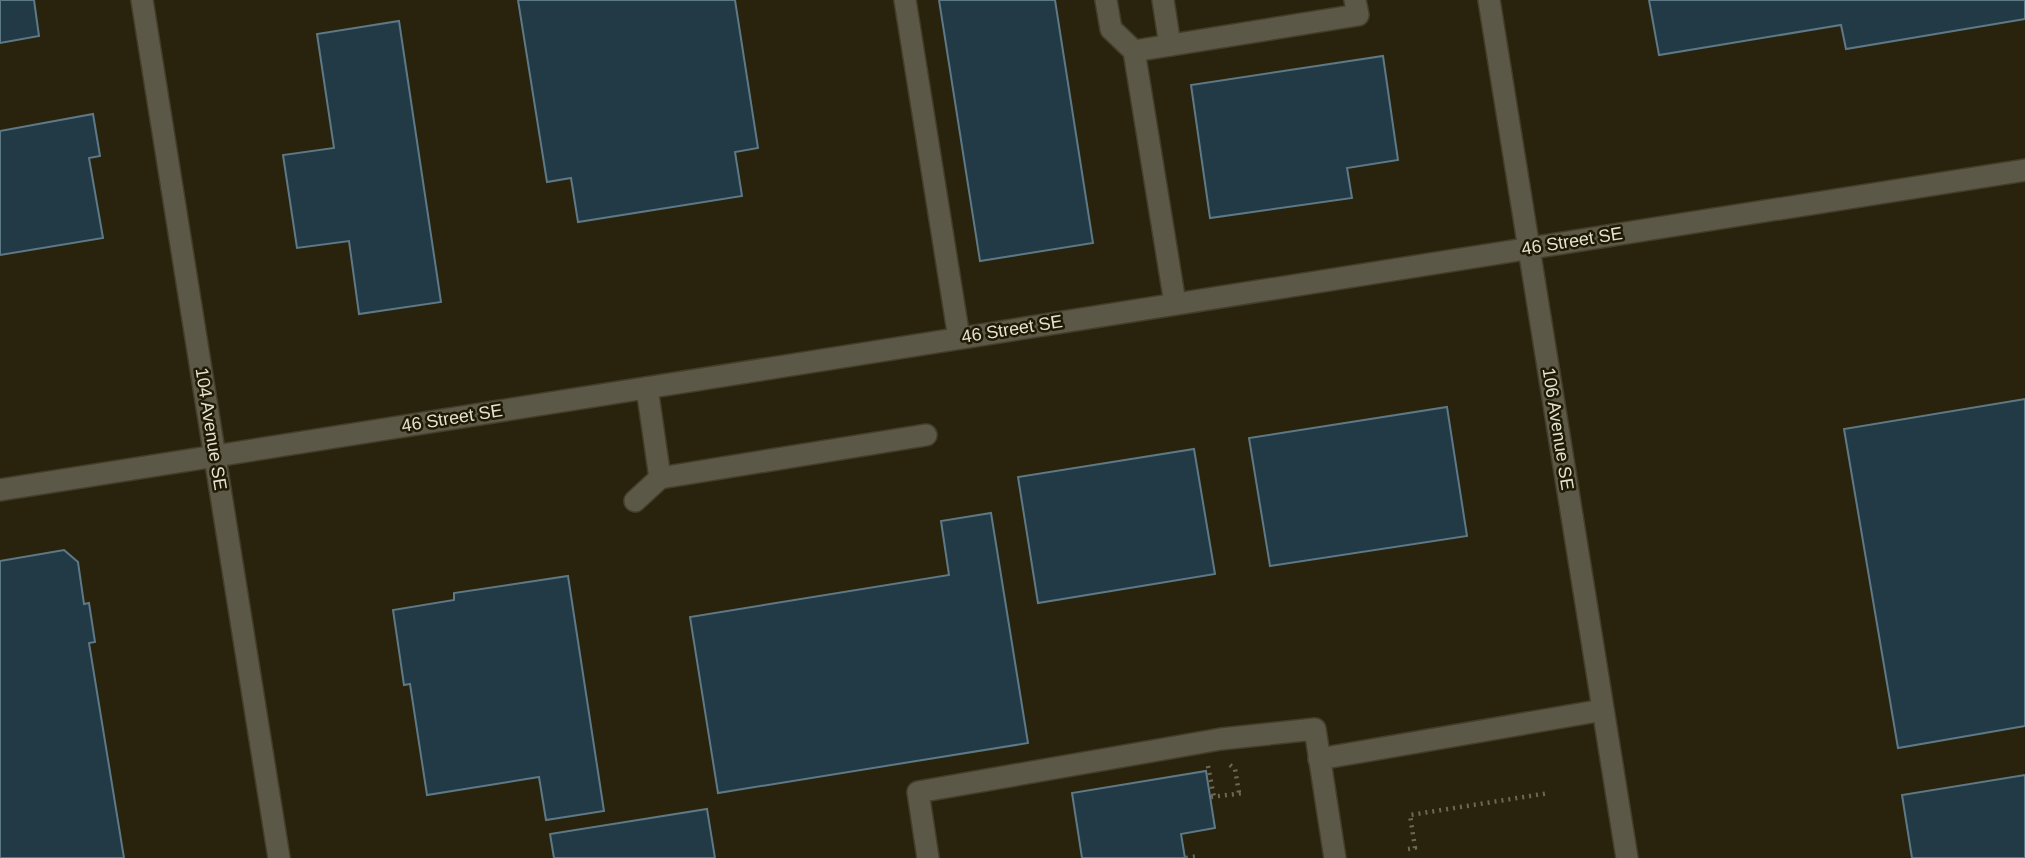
<svg xmlns="http://www.w3.org/2000/svg" width="2025" height="858" font-family="Arial,sans-serif">
  <style>
    .building { fill: #223a46; stroke: #5e7986; stroke-width: 2 }
    .lines { fill: none; stroke-linecap: round; stroke-linejoin: round }
    .minor-casing { stroke: #433e29; stroke-width: 24 }
    .path { stroke: #6d6855; stroke-width: 4.5; stroke-dasharray: 2 5; stroke-linecap: butt }
    .minor { stroke: #5c5847; stroke-width: 21 }
    .labels { text-anchor: middle; stroke-width: 5; stroke-linejoin: round; paint-order: stroke }
    .street-label { font-size: 18px; fill: #e4e1d3; stroke: #1f1a04 }
  </style>
  <rect width="100%" height="100%" fill="#29230d"/>
  <g class="building">
    <polygon points="0,0 34,0 39,36 0,43"/>
    <polygon points="518,0 735,0 758,148 735,152 742,196 578,222 571,178 547,182"/>
    <polygon points="939,0 1055,0 1093,243 980,261"/>
    <polygon points="1649,0 2025,0 2025,19 1846,49 1841,25 1659,55"/>
    <polygon points="399,21 441,302 359,314 349,241 297,248 283,155 334,148 317,34"/>
    <polygon points="1383,56 1398,160 1347,168 1352,198 1210,218 1191,85"/>
    <polygon points="93,114 100,156 89,158 103,238 0,255 0,131"/>
    <polygon points="2025,399 2025,726 1898,748 1844,429"/>
    <polygon points="1447,407 1467,536 1270,566 1249,438"/>
    <polygon points="1194,449 1215,574 1038,603 1018,477"/>
    <polygon points="991,513 1028,743 718,793 690,617 949,575 941,521"/>
    <polygon points="64,550 78,562 84,604 89,603 95,642 89,643 124,858 0,858 0,561"/>
    <polygon points="568,576 604,811 546,820 539,777 427,795 410,684 404,685 393,610 454,600 454,593"/>
    <polygon points="1206,771 1215,828 1181,834 1185,858 1082,858 1072,793"/>
    <polygon points="2025,775 2025,858 1912,858 1902,795"/>
    <polygon points="707,809 715,858 554,858 550,834"/>
  </g>
  <g class="lines">
    <defs>
      <g id="minor">
        <polyline points="142,0 279,858"/>
        <polyline points="905,0 959,338"/>
        <polyline points="1106,0 1111,29 1134,51 1175,303"/>
        <polyline points="1163,0 1170,45"/>
        <polyline points="1489,0 1627,858"/>
        <polyline points="1134,51 1358,15 1355,0"/>
        <polyline points="647,388 660,478"/>
        <polyline points="0,490 2025,170"/>
        <polyline points="635,501 660,478 926,435"/>
        <polyline points="1319,759 1603,710"/>
        <polyline points="928,858 918,792 1221,739 1315,729 1335,858"/>
      </g>
    </defs>
    <use href="#minor" class="minor-casing"/>
    <g class="path">
      <polyline points="1230,765 1235,769 1239,793"/>
      <polyline points="1208,766 1214,797"/>
      <polyline points="1211,797 1243,793"/>
      <polyline points="1408,849 1415,848 1410,815 1549,793"/>
      <polyline points="1186,858 1198,856"/>
    </g>
    <use href="#minor" class="minor"/>
  </g>
  <g class="labels">
    <g class="street-label">
      <text transform="translate(1572 241) rotate(-9)" y="6">46 Street SE</text>
      <text transform="translate(1012 329) rotate(-9)" y="6">46 Street SE</text>
      <text transform="translate(452 418) rotate(-9)" y="6">46 Street SE</text>
      <text transform="translate(211 429) rotate(81)" y="6">104 Avenue SE</text>
      <text transform="translate(1558 429) rotate(81)" y="6">106 Avenue SE</text>
    </g>
  </g>
</svg>
